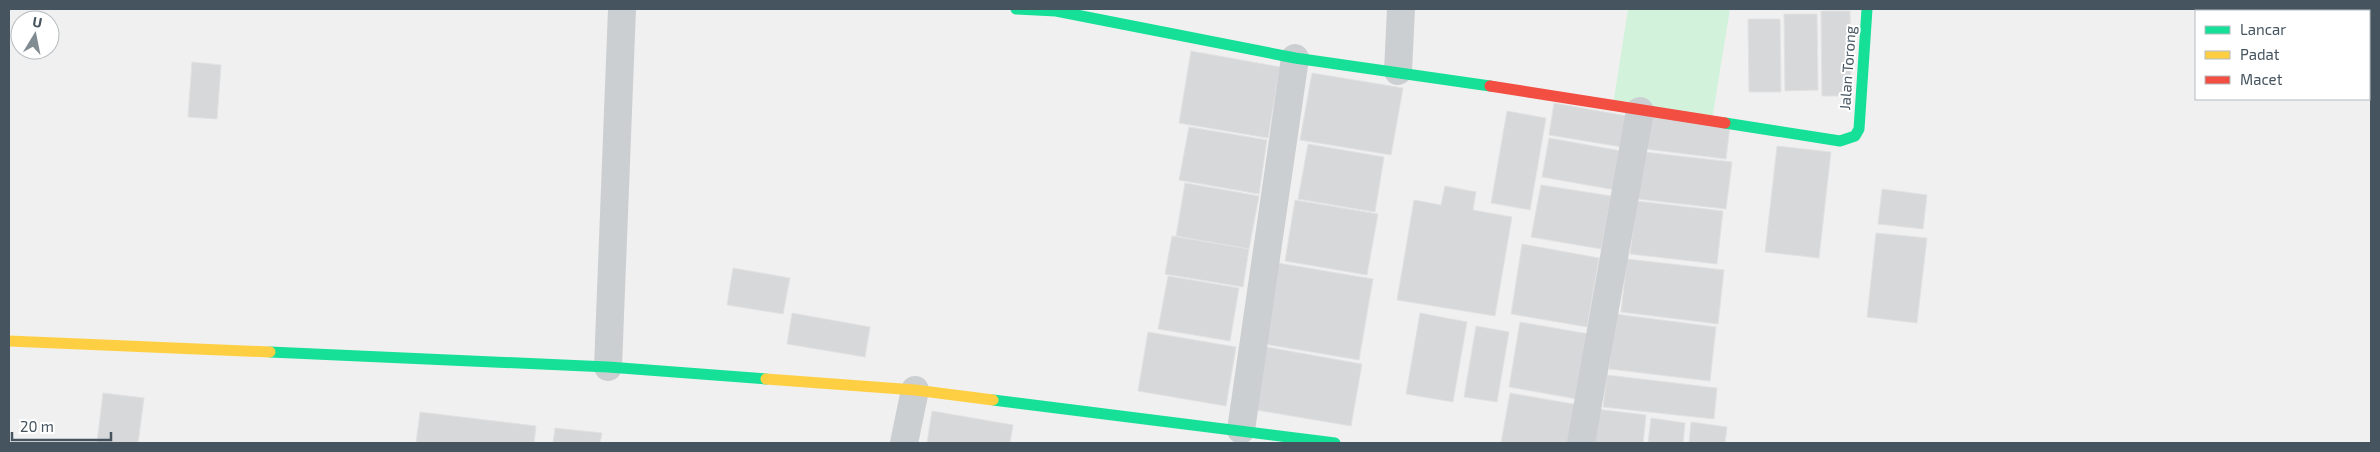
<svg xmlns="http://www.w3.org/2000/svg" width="2380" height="452" font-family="'Exo 2',sans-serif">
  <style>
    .green { fill: #d2f2dc }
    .building { fill: #d7d8da; stroke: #e2e2e3 }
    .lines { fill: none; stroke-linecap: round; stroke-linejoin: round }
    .street { stroke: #cccfd1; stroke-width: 28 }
    .fast { stroke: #16e098; stroke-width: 11 }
    .slow { stroke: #ffcf43; stroke-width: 11 }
    .jam { stroke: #f24e42; stroke-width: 11 }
    .labels { text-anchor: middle; stroke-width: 4; stroke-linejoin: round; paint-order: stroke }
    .street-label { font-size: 15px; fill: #45545f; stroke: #fff }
  </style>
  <rect width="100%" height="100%" fill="#f1f0f0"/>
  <polygon class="green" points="1628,9 1730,9 1712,120 1613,105"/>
  <g class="building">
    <polygon points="1821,11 1850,11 1851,96 1822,96"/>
    <polygon points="1784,14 1817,14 1818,90 1785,91"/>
    <polygon points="1748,19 1780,19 1781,92 1749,92"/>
    <polygon points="1191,51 1280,67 1268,138 1179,123"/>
    <polygon points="192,62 221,65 217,119 188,117"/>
    <polygon points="1312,73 1403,88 1391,155 1300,140"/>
    <polygon points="1554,103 1627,116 1622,147 1549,135"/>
    <polygon points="1507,111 1546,118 1530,210 1491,203"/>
    <polygon points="1650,116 1730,126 1726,159 1646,149"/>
    <polygon points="1189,127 1267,140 1259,194 1179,180"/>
    <polygon points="1549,138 1627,152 1621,191 1542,177"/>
    <polygon points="1308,144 1384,157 1375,212 1298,199"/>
    <polygon points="1777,146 1831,152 1819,258 1765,252"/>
    <polygon points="1644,152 1732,162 1726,209 1638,199"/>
    <polygon points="1185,183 1259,196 1249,249 1176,236"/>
    <polygon points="1541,185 1611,196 1601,249 1531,237"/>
    <polygon points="1445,186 1476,192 1473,210 1512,217 1495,316 1397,300 1414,200 1441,205"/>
    <polygon points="1882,189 1927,195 1923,229 1878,224"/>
    <polygon points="1295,200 1378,214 1367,275 1285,261"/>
    <polygon points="1636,201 1723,211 1717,264 1630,254"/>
    <polygon points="1876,233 1927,238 1917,323 1867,317"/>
    <polygon points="1172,236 1249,249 1243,287 1165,274"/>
    <polygon points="1522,244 1599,258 1587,327 1511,314"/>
    <polygon points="1627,259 1724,270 1718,324 1621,312"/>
    <polygon points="1278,263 1373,279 1359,360 1264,344"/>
    <polygon points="733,268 790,278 783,314 727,305"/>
    <polygon points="1168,276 1239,288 1230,341 1158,329"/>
    <polygon points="792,313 870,327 865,357 787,344"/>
    <polygon points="1420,313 1467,322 1453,402 1406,394"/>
    <polygon points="1615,314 1716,327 1710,381 1609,369"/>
    <polygon points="1520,322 1589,334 1577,399 1509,387"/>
    <polygon points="1476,326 1509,332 1497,402 1464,397"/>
    <polygon points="1148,332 1236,347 1226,406 1138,391"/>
    <polygon points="1261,346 1362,364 1351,426 1250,409"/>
    <polygon points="1607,375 1717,388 1714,419 1603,407"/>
    <polygon points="103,393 144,398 138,443 97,443"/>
    <polygon points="1510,393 1579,405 1573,443 1501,443"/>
    <polygon points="1596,409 1646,415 1643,443 1592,443"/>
    <polygon points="932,411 1013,425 1010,443 927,443"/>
    <polygon points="420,412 536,426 534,443 416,443"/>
    <polygon points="1651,418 1685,423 1683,443 1648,443"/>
    <polygon points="1691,422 1727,427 1725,443 1689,443"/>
    <polygon points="555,428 602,433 600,443 553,443"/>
  </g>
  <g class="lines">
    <g class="street">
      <polyline points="1398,71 1401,9"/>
      <polyline points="608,367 622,9"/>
      <polyline points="1241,430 1295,58"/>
      <polyline points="904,443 915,390"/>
      <polyline points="1581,443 1640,111"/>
    </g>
    <g class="fast">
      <polyline points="1016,9 1056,11 1295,58 1490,86"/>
      <polyline points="1725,123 1840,141 1855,136 1859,129 1867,9"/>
      <polyline points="270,352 608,367 766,379"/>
      <polyline points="993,400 1335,443"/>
    </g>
    <g class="slow">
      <polyline points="9,341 270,352"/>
      <polyline points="766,379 915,390 993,400"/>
    </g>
    <polyline class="jam" points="1490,86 1725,123"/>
  </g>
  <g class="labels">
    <g class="street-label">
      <text transform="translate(1848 68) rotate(-86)" y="5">Jalan Torong</text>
    </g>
  </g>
  <rect width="2380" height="452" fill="none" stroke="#45545f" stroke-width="20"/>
  <rect x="2195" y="10" width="175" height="90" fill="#ffffff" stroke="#b5bbbf"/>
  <rect x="2205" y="26" width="25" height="8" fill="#16e098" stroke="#b5bbbf"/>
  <text x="2240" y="35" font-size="15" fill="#45545f">Lancar</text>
  <rect x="2205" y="51" width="25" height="8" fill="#ffcf43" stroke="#b5bbbf"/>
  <text x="2240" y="60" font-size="15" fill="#45545f">Padat</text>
  <rect x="2205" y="76" width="25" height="8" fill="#f24e42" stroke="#b5bbbf"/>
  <text x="2240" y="85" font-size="15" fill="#45545f">Macet</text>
  <g transform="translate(35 35) rotate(10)"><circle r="24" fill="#ffffff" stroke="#b5bbbf"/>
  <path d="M0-4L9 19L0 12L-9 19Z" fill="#818b92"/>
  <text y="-8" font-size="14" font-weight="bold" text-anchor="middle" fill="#45545f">U</text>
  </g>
  <path d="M12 432v8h99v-8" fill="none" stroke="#45545f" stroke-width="2.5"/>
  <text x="20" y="432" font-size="15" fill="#45545f" stroke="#ffffff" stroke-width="4" paint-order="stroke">20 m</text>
</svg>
